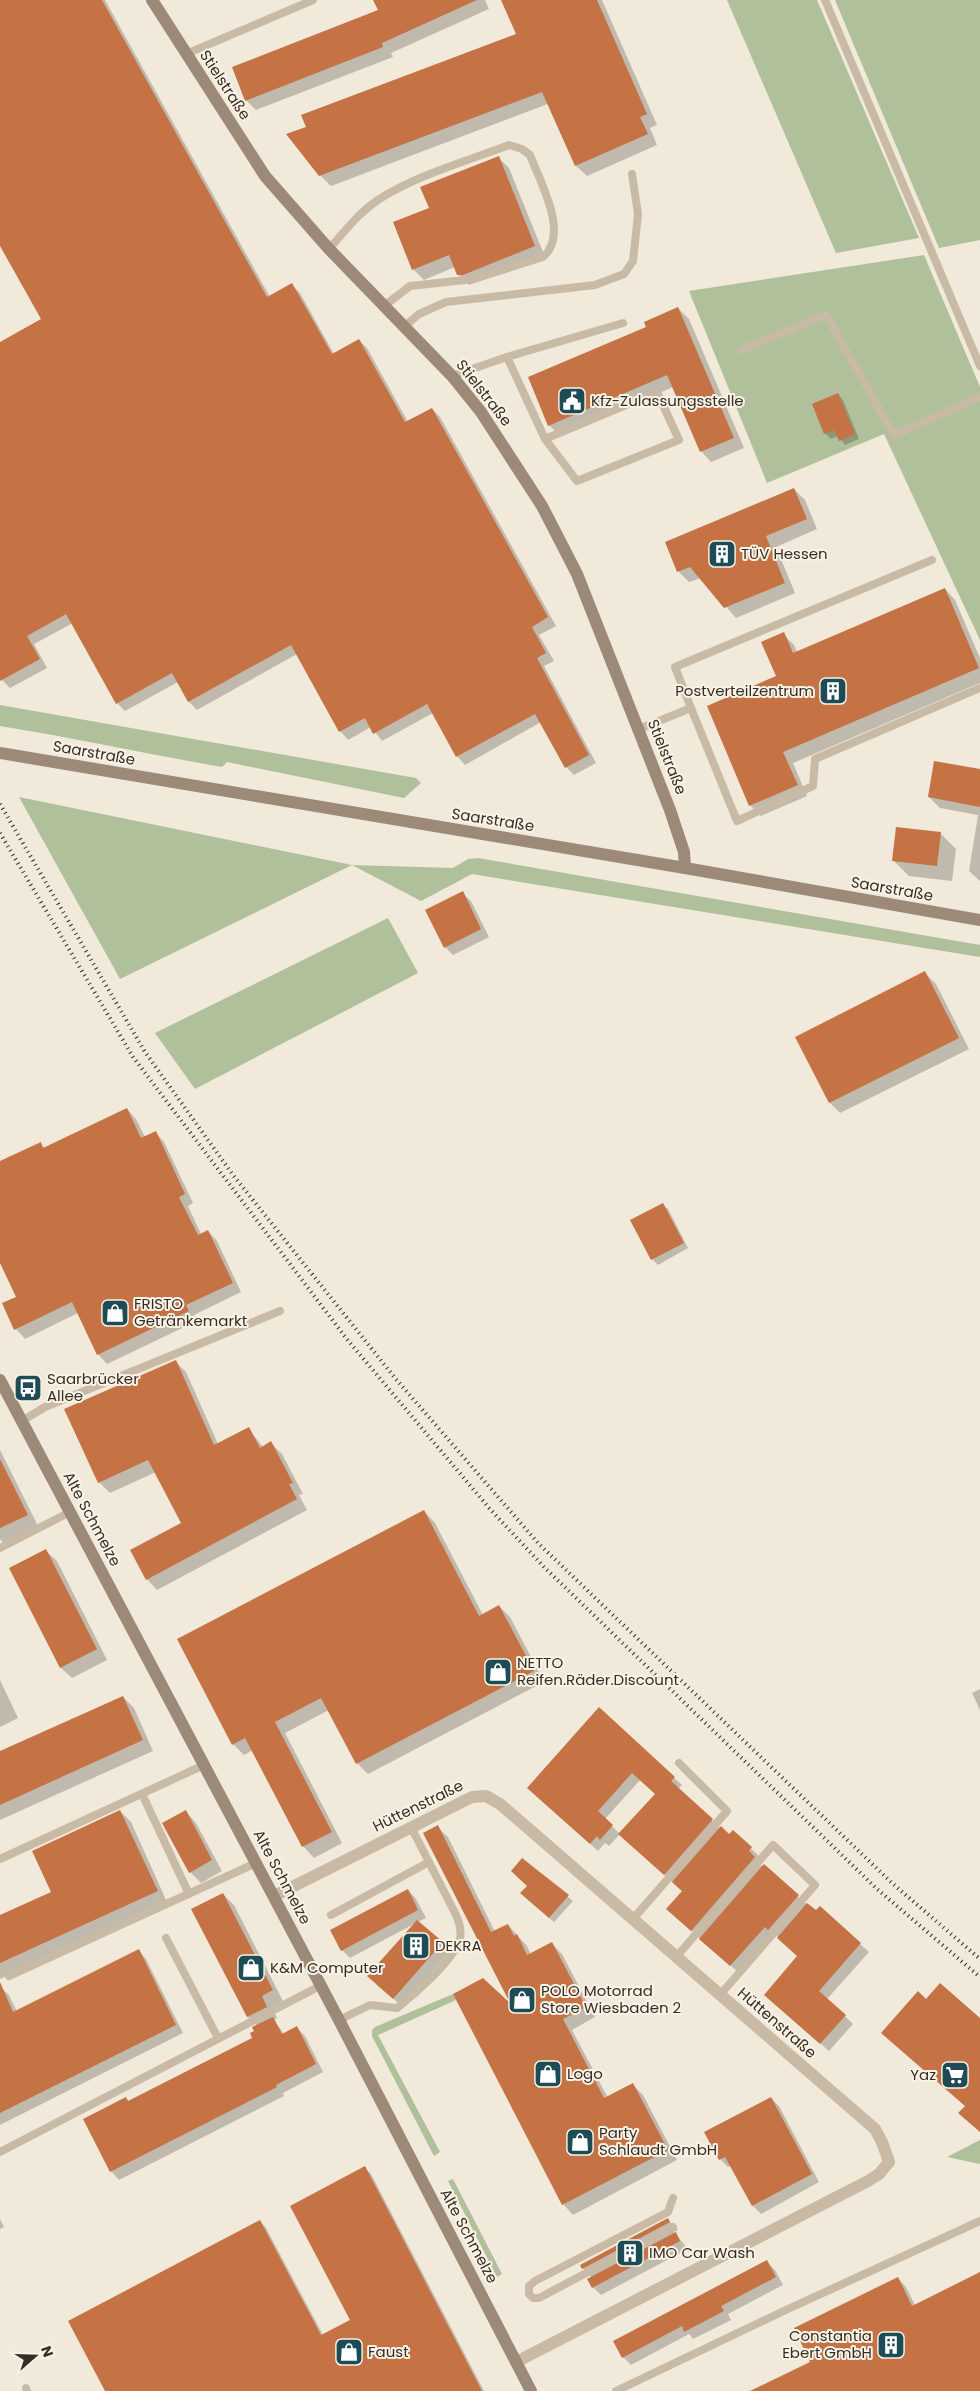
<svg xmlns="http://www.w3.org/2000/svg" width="980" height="2391" font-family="Poppins,sans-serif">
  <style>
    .green { fill: #afc09a }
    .shadow { fill: #0003; fill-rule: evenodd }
    .building { fill: #c57244 }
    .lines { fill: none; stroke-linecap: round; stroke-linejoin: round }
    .lane { stroke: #c9baa6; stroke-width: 8 }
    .street { stroke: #c9baa6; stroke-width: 12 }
    .secondary { stroke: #9d8978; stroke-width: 12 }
    .rail { stroke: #352d27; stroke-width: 4; stroke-dasharray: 1 4; stroke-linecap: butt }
    .labels { text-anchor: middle; stroke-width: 4; stroke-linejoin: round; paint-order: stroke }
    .street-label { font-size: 15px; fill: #352d27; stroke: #f9f3e6 }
    .poi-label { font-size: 15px; fill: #352d27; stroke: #f9f3e6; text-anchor: start }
  </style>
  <rect width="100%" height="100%" fill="#f1e9da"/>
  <g class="green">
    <polygon points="727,0 817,0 919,238 836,253"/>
    <polygon points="835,0 980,0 980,240 939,248"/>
    <polygon points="924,255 980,387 980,640 884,434 767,483 689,291"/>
    <path d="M0 705 416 778 421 783 404 798 227 762 222 767C148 754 74 738 0 726Z"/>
    <polygon points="19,797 352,865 453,868 468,859 478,858 980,945 980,957 472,874 421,901 352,865 120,979"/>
    <polygon points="388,918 418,973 195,1089 155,1033"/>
    <polygon points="453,1994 456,2000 378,2035 440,2152 434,2156 372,2036 372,2030 375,2027"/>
    <polygon points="980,2140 980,2164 947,2157"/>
    <polygon points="453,2179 502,2274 497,2277 448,2181"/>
  </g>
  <g class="shadow">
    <polygon points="0,0 105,0 270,297 292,285 300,293 334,354 359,340 367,348 408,422 432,409 440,417 556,626 539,635 554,661 544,666 596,763 574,775 566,767 541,722 465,765 457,756 433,713 382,741 371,727 348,740 340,731 297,654 197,710 189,702 178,682 125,711 117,703 73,623 34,644 47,668 10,688 2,680 0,677 0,343 42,319 0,242"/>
    <polygon points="375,0 485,0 489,9 391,53 393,57 256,110 246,100 380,11"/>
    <polygon points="511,0 602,0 657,125 650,128 657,145 587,176 576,166 548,104 331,186 320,175 518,34"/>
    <polygon points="498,157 509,168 545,257 469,285 458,274 455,267 424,280 413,269 430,209"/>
    <polygon points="678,308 689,319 744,448 711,462 701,451 673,387 560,436 549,425 647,327"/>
    <polygon points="838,394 843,400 859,439 845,445 838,436 831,439 825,433"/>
    <polygon points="794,489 805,500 817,529 776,547 795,593 736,618 701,578 689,582 679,572 666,543"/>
    <polygon points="945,589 955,600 980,658 980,683 793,763 807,796 761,816 750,805 777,677 783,634 794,645 797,652"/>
    <polygon points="980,770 980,881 969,871 978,815 940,808 929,797"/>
    <polygon points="940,833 956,849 952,881 909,876 893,860"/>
    <polygon points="462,893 471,901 489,937 453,955 445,947"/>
    <polygon points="925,973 936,984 969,1049 840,1113 830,1103"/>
    <polygon points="127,1109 136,1119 145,1137 155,1132 164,1142 193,1203 188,1206 201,1234 208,1231 217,1241 241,1292 194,1315 197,1321 107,1364 98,1354 78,1313 25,1339 16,1329 3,1304 17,1297 0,1260 0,1163 40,1144 45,1148"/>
    <polygon points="662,1204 668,1209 688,1248 658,1265 652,1259 632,1220"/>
    <polygon points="175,1361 186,1372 218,1444 248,1428 263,1447 271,1443 282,1454 303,1494 299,1495 307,1510 157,1590 147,1579 182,1523 156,1472 110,1493 99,1482"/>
    <polygon points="0,1450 38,1526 3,1543 0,1539"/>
    <polygon points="424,1511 435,1523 483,1615 499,1606 510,1617 544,1682 368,1774 357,1763 329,1710 285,1733 342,1843 314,1858 303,1846 253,1750 244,1755 233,1744"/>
    <polygon points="46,1551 57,1561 107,1660 72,1678 61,1668 10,1569"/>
    <polygon points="0,1680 18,1718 0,1727"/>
    <polygon points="980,1689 980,1710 972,1693"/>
    <polygon points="123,1697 134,1708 153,1751 0,1820 0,1753"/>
    <path d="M599 1709 674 1778 682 1785 678 1789 721 1829 730 1836 733 1832 759 1856 756 1860 763 1867 816 1912 820 1908 869 1952 827 1999 853 2024 829 2051 773 2002 798 1957 778 1937 774 1934 739 1973 676 1917 683 1892 620 1834 609 1846 605 1843 598 1851 536 1796ZM640 1780 656 1794 620 1834 605 1819Z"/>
    <polygon points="120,1811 131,1822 167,1902 0,1979 0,1917 52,1893"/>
    <polygon points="186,1812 196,1823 222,1871 201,1883 190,1872"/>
    <polygon points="437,1827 448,1837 495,1932 508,1925 527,1946 531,1955 552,1944 562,1954 595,2017 572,2030 608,2098 633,2085 643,2095 677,2160 573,2215 563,2204 514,2007"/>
    <polygon points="523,1859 573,1901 554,1922 526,1898 528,1886"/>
    <polygon points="408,1890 416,1899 426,1918 418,1922 450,1951 402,2006 376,1984 414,1924 350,1958 342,1950"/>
    <polygon points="223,1894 234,1905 283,2001 272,2007 277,2018 274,2020 284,2034 297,2028 305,2036 323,2072 283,2093 284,2096 119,2180 111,2171 126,2099 129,2102 254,2039 258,2026 248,2017 193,1910"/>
    <polygon points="139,1951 146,1959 183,2033 0,2125 0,1987 9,1995 17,2012"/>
    <polygon points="771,2098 779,2106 819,2182 761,2214 753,2206 731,2166 728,2167 720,2159"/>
    <polygon points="365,2168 371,2174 484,2391 107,2391 260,2221 266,2228 323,2335 351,2320"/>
    <polygon points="0,2219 4,2227 0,2229"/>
    <polygon points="668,2220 678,2230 674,2232 688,2249 601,2295 593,2287 592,2278 583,2268"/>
    <polygon points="767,2262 775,2270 783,2285 728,2314 731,2320 693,2339 689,2334 631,2365 623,2357"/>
    <polygon points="980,2274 980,2391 753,2391 811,2362 898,2278 906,2287 915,2305"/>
  </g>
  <g class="building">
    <polygon points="0,0 102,0 267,297 292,283 332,354 359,339 405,422 432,408 548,617 532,627 546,653 537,658 589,755 565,768 535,714 456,757 427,704 373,734 365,718 339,732 291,645 188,702 172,673 116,704 66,614 27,636 40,659 0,681 0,342 41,319 0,246"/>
    <polygon points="373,0 477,0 382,43 383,47 245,101 232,67 378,10"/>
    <polygon points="501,0 597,0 647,114 640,117 648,134 575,166 542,92 319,176 286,134 306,127 301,115 516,34"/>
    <polygon points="499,156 535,246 463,275 457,275 449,255 412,270 393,222 429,208 420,187"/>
    <polygon points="678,307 734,438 700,452 667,375 548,426 528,377 646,327 644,322"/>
    <polygon points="838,393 855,434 839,441 834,430 824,434 812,404"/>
    <polygon points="794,488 807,519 766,536 785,583 724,608 690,567 677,572 665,542"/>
    <polygon points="945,588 979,668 783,752 798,785 749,806 707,706 776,676 761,642 784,632 793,653"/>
    <polygon points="934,761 980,769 980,807 928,797"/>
    <polygon points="896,827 941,832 937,866 892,861"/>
    <polygon points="463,891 481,929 444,948 425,910"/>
    <polygon points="925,971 959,1038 829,1103 795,1037"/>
    <polygon points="127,1108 141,1138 156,1131 185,1194 179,1197 198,1235 208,1230 233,1283 186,1305 189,1311 97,1355 72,1302 14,1330 2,1303 16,1297 0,1263 0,1161 41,1142 43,1148"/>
    <polygon points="663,1203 684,1243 651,1260 630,1220"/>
    <polygon points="176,1360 214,1445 249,1427 260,1448 271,1441 293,1483 289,1484 297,1499 146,1580 130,1550 181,1523 148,1460 98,1483 64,1409"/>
    <polygon points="0,1459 28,1515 0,1528"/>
    <polygon points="424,1510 479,1616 499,1605 534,1671 356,1764 321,1698 275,1722 332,1832 302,1847 245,1738 232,1745 177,1639"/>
    <polygon points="46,1549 97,1649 60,1668 9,1568"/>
    <polygon points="123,1696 143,1740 0,1805 0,1751"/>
    <polygon points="599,1707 675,1777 671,1781 713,1819 664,1875 618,1834 655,1794 632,1773 598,1811 613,1825 600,1840 597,1836 590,1844 527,1788"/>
    <polygon points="120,1810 158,1891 0,1963 0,1915 51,1892 32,1851"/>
    <polygon points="186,1810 212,1860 189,1873 162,1823"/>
    <polygon points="438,1825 491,1932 508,1924 514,1936 517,1934 527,1955 552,1942 586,2007 563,2019 604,2098 633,2083 668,2150 562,2205 453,1994 483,1978 510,2003 423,1833"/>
    <polygon points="721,1826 729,1834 733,1830 752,1847 749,1851 755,1857 691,1931 666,1909 682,1891 672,1882"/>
    <polygon points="522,1858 569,1895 549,1918 520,1893 527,1886 511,1871"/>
    <polygon points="764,1864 799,1895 768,1930 765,1927 730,1966 699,1939"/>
    <polygon points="408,1889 418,1910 341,1951 330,1930"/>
    <polygon points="223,1893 273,1990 262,1996 267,2007 247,2017 191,1909"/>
    <polygon points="807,1903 816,1910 820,1906 861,1943 819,1991 846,2015 820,2044 764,1995 797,1956 777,1938"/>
    <polygon points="417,1920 443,1942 393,1999 367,1976"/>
    <polygon points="139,1949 176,2025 0,2113 0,1982 13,2012"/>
    <polygon points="940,1983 980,2018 980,2132 958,2113 965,2106 881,2033 918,1991 926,1999"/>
    <polygon points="273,2017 282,2034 297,2026 316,2064 276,2085 277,2087 110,2172 83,2119 126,2097 128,2101 252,2038 250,2033 254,2031 252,2027"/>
    <polygon points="771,2097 812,2174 752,2206 725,2157 719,2160 704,2132"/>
    <polygon points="365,2166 482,2391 105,2391 68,2321 260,2220 321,2335 350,2320 290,2206"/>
    <polygon points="668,2218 670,2222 582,2269 580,2265"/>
    <polygon points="676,2232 680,2241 592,2288 587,2279"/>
    <polygon points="767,2260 776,2277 721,2306 724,2311 684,2332 682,2326 622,2358 613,2341"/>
    <polygon points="980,2272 980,2391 750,2391 810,2362 794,2328 898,2277 912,2306"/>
  </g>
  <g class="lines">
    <g class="lane">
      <polyline points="825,0 980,366"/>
      <polyline points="186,54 313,0"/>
      <path d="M329 249C345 231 360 211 381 198 420 174 467 161 509 145L522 149 530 155C540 182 570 234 543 257L474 279 410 286 384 306"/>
      <polyline points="404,327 419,314 446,302 595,285 624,274 633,261 638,214 632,174"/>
      <polyline points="741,350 826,315 894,435 980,397"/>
      <polyline points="507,357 623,323"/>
      <polyline points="452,376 507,357 545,439 577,481 679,440 657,392 545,439"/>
      <polyline points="691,708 737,821 813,786 815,759 980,688"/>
      <polyline points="639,729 691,708 675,667 932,560"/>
      <polyline points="22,1421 45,1407 280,1311"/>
      <polyline points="0,1548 70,1512"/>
      <polyline points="142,1794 189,1894"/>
      <polyline points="0,1859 204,1765"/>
      <polyline points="331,1915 429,1862"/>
      <polyline points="633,1919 727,1811 679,1763"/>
      <polyline points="166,1938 218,2038"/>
      <polyline points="677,1956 773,1845 815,1885 720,1995"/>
      <polyline points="9,1976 256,1863"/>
      <path d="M339 2020 370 2005 397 2008C415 1994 453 1961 460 1939 462 1930 459 1921 455 1913L411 1827"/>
      <polyline points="0,2152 320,1986"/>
      <polyline points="673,2227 539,2298 533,2298 529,2294 529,2286 535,2281 668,2212 673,2198"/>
      <polyline points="26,2388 27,2391"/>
      <polyline points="616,2391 788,2309 980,2221"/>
    </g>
    <polyline class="street" points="274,1896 472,1797 486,1796 500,1804 875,2129 882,2142 889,2162 879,2174 868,2181 516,2362"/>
    <g class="secondary">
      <polyline points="152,0 265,176 329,249 452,376 481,412 542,506 577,574 670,810 684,852 685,868"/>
      <polyline points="0,753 685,868 980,920"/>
      <polyline points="0,1380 339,2020 531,2391"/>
    </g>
    <g class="rail">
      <polyline points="0,804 145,1052 233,1175 395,1378 538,1543 892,1883 980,1959"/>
      <polyline points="0,833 133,1057 346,1338 489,1508 544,1567 877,1889 980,1977"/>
    </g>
  </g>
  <defs>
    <symbol id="civic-square" viewBox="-11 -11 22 22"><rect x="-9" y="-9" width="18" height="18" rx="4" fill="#1d4c57" stroke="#f9f3e6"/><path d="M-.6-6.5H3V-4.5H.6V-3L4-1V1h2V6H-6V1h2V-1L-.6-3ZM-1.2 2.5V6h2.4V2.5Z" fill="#fff"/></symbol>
    <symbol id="building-square" viewBox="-11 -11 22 22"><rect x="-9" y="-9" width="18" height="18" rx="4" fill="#1d4c57" stroke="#f9f3e6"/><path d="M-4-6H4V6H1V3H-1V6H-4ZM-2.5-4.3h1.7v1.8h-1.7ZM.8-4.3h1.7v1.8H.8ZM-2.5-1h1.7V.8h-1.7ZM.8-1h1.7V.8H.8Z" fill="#fff"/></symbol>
    <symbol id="shop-square" viewBox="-11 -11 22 22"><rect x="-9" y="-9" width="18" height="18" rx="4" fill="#1d4c57" stroke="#f9f3e6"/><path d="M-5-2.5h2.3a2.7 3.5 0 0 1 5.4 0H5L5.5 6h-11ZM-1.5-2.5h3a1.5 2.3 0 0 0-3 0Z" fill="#fff"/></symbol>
    <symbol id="bus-square" viewBox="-11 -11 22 22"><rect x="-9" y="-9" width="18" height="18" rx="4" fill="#1d4c57" stroke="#f9f3e6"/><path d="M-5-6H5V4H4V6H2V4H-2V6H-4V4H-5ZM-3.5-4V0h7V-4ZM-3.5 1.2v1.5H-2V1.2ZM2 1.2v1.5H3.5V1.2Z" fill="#fff"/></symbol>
    <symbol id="supermarket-square" viewBox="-11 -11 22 22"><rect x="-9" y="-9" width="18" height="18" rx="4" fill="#1d4c57" stroke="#f9f3e6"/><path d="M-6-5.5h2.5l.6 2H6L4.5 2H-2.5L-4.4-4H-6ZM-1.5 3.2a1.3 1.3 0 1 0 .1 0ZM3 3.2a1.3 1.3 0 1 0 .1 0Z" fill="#fff"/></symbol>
  </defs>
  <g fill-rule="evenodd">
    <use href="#civic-square" x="556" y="385" width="32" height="32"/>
    <use href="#building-square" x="706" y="538" width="32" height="32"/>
    <use href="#building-square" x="817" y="675" width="32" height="32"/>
    <use href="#shop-square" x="99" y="1297" width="32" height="32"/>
    <use href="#bus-square" x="12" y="1372" width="32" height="32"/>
    <use href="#shop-square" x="482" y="1656" width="32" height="32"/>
    <use href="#building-square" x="400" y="1930" width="32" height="32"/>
    <use href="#shop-square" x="235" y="1952" width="32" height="32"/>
    <use href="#shop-square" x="506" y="1984" width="32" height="32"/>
    <use href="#shop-square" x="532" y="2058" width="32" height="32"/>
    <use href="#supermarket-square" x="939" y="2059" width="32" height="32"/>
    <use href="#shop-square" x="564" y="2126" width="32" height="32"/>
    <use href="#building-square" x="614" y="2237" width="32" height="32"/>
    <use href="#building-square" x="875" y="2329" width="32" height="32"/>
    <use href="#shop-square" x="333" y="2336" width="32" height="32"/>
  </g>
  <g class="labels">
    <g class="street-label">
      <text transform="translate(225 85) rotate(57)" y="5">Stielstraße</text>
      <text transform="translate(484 393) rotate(52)" y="5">Stielstraße</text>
      <text transform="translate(94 753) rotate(10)" y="5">Saarstraße</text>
      <text transform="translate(667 757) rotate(68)" y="5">Stielstraße</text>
      <text transform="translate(493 820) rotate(9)" y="5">Saarstraße</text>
      <text transform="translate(892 889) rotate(10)" y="5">Saarstraße</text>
      <text transform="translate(92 1519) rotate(62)" y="5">Alte Schmelze</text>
      <text transform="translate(418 1806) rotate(-26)" y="5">Hüttenstraße</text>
      <text transform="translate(282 1877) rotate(62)" y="5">Alte Schmelze</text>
      <text transform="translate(777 2023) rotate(41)" y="5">Hüttenstraße</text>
      <text transform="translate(469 2236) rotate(62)" y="5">Alte Schmelze</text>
    </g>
    <g class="poi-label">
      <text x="591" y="406">Kfz-Zulassungsstelle</text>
      <text x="741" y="559">TÜV Hessen</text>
      <text x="814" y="696" text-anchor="end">Postverteilzentrum</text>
      <text x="134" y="1309">FRISTO<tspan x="134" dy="17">Getränkemarkt</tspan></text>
      <text x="47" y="1384">Saarbrücker<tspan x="47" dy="17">Allee</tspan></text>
      <text x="517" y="1668">NETTO<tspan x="517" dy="17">Reifen.Räder.Discount</tspan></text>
      <text x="435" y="1951">DEKRA</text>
      <text x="270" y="1973">K&amp;M Computer</text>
      <text x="541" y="1996">POLO Motorrad<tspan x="541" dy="17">Store Wiesbaden 2</tspan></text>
      <text x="567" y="2079">Logo</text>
      <text x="936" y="2080" text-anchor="end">Yaz</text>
      <text x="599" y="2138">Party<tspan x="599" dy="17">Schlaudt GmbH</tspan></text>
      <text x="649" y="2258">IMO Car Wash</text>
      <text x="872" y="2341" text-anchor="end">Constantia<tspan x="872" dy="17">Ebert GmbH</tspan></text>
      <text x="368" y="2357">Faust</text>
    </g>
  </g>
  <g transform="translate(35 2356) rotate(70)" stroke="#f9f3e6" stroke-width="4" paint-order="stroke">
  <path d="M0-4L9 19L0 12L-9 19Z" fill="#352d27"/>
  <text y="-8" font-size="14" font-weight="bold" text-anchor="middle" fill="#352d27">N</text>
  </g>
</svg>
